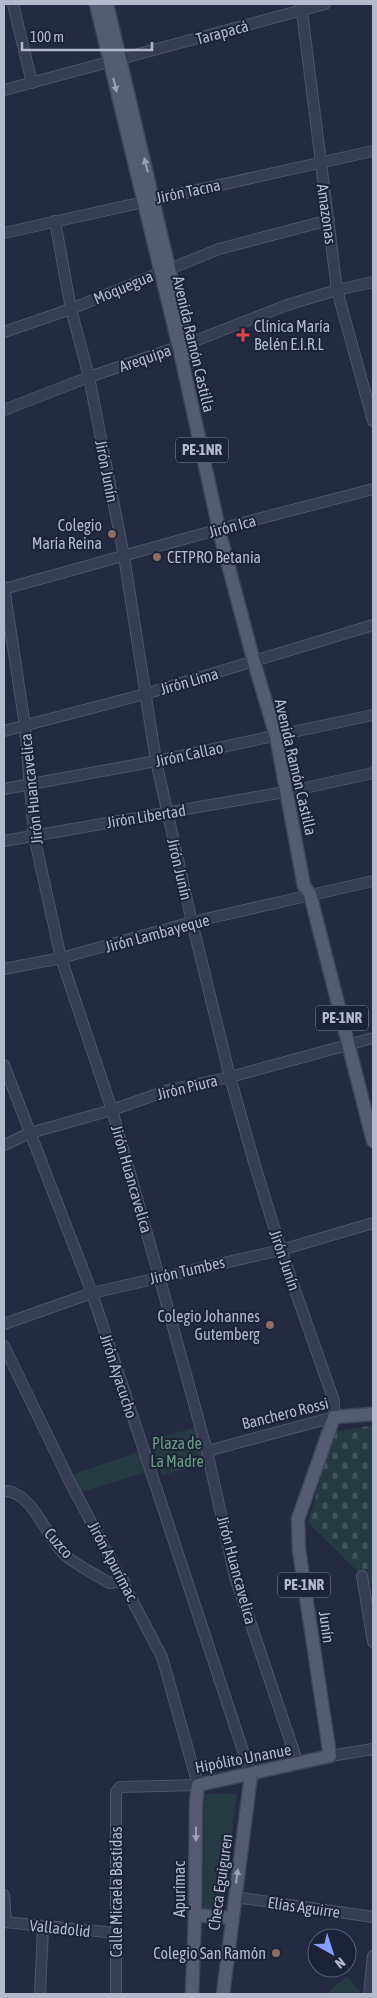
<svg xmlns="http://www.w3.org/2000/svg" width="377" height="1998" font-family="'Asap Condensed',sans-serif">
  <style>
    .cemetery { fill: url(#cemetery-stones) }
    .green { fill: #253a43 }
    .lines { fill: none; stroke-linecap: round; stroke-linejoin: round }
    .minor-casing { stroke: #4f5569; stroke-width: 12 }
    .major-casing { stroke: #41465b; stroke-width: 15 }
    .minor { stroke: #373d52; stroke-width: 10 }
    .major { stroke: #555c72; stroke-width: 12 }
    .oneway { fill: #9ca2b6 }
    .health-dot { fill: #e0444e; stroke: #1c2237; stroke-width: 2 }
    .education-dot { fill: #8d6e63; stroke: #1c2237; stroke-width: 2 }
    .labels { text-anchor: middle; stroke-width: 4; stroke-linejoin: round; paint-order: stroke }
    .shield { fill: #1c2237; stroke: #868c9f; stroke-width: 1 }
    .shield-label { font-size: 15px; font-weight: bold; fill: #b4b9cc }
    .street-label { font-size: 16px; fill: #b4b9cc; stroke: #1c2237 }
    .poi-label { font-size: 16px; fill: #b4b9cc; stroke: #1c2237; text-anchor: end }
    .park-label { font-size: 16px; fill: #699f80; stroke: #1c2237 }
  </style>
  <defs>
    <pattern id="cemetery-stones" width="16" height="16" patternUnits="userSpaceOnUse" patternTransform="scale(1.25)"><rect width="16" height="16" fill="#253a43"/><path d="M2 7V4a2 2 0 0 1 4 0v3zM10 15v-3a2 2 0 0 1 4 0v3z" fill="#42545d"/></pattern>
  </defs>
  <rect width="100%" height="100%" fill="#232a42"/>
  <polygon class="cemetery" points="373,1425 373,1586 308,1523 334,1432"/>
  <g class="green">
    <polygon points="197,1427 205,1464 162,1475 151,1440"/>
    <polygon points="144,1450 151,1471 77,1493 70,1475"/>
    <polygon points="204,1794 237,1794 222,1912 203,1913"/>
    <polygon points="347,1976 362,1994 326,1994"/>
  </g>
  <g class="lines">
    <defs>
      <g id="minor">
        <polyline points="13,4 32,83"/>
        <polyline points="301,4 337,290 373,421"/>
        <polyline points="4,90 325,4"/>
        <polyline points="55,221 71,309 89,377 124,556 156,761 192,922 230,1077 254,1162 281,1250 334,1401 334,1417 207,1451"/>
        <polyline points="4,233 373,151"/>
        <polyline points="4,332 71,309 219,249 329,220"/>
        <polyline points="4,410 89,377 187,344 287,305 337,290 373,282"/>
        <polyline points="4,587 25,726 34,836 61,958 112,1110 159,1276 207,1451 235,1577 298,1764"/>
        <polyline points="4,589 227,527 373,489"/>
        <polyline points="4,731 145,694 373,625"/>
        <polyline points="4,789 156,761 373,715"/>
        <polyline points="4,841 296,790 373,773"/>
        <polyline points="4,969 61,958 192,922 373,881"/>
        <polyline points="4,1065 92,1293 251,1775"/>
        <polyline points="4,1145 30,1133 112,1110 169,1090 230,1077 373,1038"/>
        <polyline points="4,1324 92,1293 281,1250 373,1223"/>
        <polyline points="4,1346 70,1482 162,1657 198,1785 120,1787 116,1792 116,1994"/>
        <path d="M4 1491C32 1490 47 1539 66 1556 78 1566 95 1574 109 1583L124 1581"/>
        <polyline points="362,1576 373,1642"/>
        <polyline points="330,1756 373,1749"/>
        <polyline points="4,1895 6,1922"/>
        <polyline points="235,1897 373,1917"/>
        <polyline points="4,1922 116,1933"/>
        <polyline points="40,1994 43,1928"/>
        <polyline points="369,1994 373,1956"/>
      </g>
      <g id="major">
        <polyline points="96,4 179,347 221,538 254,662 276,736 304,886 310,894 373,1141"/>
        <polyline points="107,4 189,354"/>
        <polyline points="195,1915 232,1918"/>
        <polyline points="192,1994 195,1915 196,1803 198,1785 330,1756 299,1550 298,1519 334,1417 373,1414"/>
        <polyline points="223,1994 251,1775"/>
      </g>
    </defs>
    <use href="#minor" class="minor-casing"/>
    <use href="#major" class="major-casing"/>
    <use href="#minor" class="minor"/>
    <use href="#major" class="major"/>
  </g>
  <defs><path id="oneway-solid" d="M-6-.8H1V-3.2L6.5 0L1 3.2V.8H-6Z" transform="scale(1.25)"/></defs>
  <g class="oneway">
    <use href="#oneway-solid" transform="translate(115 85) rotate(76)"/>
    <use href="#oneway-solid" transform="translate(146 165) rotate(-104)"/>
    <use href="#oneway-solid" transform="translate(196 1834) rotate(90)"/>
    <use href="#oneway-solid" transform="translate(237 1876) rotate(-82)"/>
  </g>
  <path class="health-dot" d="M240.5 327.5h5v5h5v5h-5v5h-5v-5h-5v-5h5z"/>
  <g class="education-dot">
    <circle cx="112" cy="534" r="5"/>
    <circle cx="157" cy="557" r="5"/>
    <circle cx="270" cy="1325" r="5"/>
    <circle cx="276" cy="1953" r="5"/>
  </g>
  <g class="labels">
    <g class="shield">
      <rect x="176" y="437.5" width="52" height="25" rx="4"/>
      <rect x="316" y="1005.5" width="52" height="25" rx="4"/>
      <rect x="278" y="1572.5" width="52" height="25" rx="4"/>
    </g>
    <g class="shield-label">
      <text x="202" y="455">PE-1NR</text>
      <text x="342" y="1023">PE-1NR</text>
      <text x="304" y="1590">PE-1NR</text>
    </g>
    <g class="street-label">
      <text transform="translate(222 32) rotate(-15)" y="6">Tarapacá</text>
      <text transform="translate(188 191) rotate(-12)" y="6">Jirón Tacna</text>
      <text transform="translate(327 214) rotate(82)" y="6">Amazonas</text>
      <text transform="translate(123 287) rotate(-23)" y="6">Moquegua</text>
      <text transform="translate(194 344) rotate(77)" y="6">Avenida Ramón Castilla</text>
      <text transform="translate(145 358) rotate(-19)" y="6">Arequipa</text>
      <text transform="translate(107 471) rotate(79)" y="6">Jirón Junín</text>
      <text transform="translate(232 526) rotate(-15)" y="6">Jirón Ica</text>
      <text transform="translate(189 681) rotate(-16)" y="6">Jirón Lima</text>
      <text transform="translate(189 754) rotate(-12)" y="6">Jirón Callao</text>
      <text transform="translate(296 767) rotate(77)" y="6">Avenida Ramón Castilla</text>
      <text transform="translate(31 789) rotate(-96)" y="6">Jirón Huancavelica</text>
      <text transform="translate(146 816) rotate(-9)" y="6">Jirón Libertad</text>
      <text transform="translate(180 869) rotate(77)" y="6">Jirón Junín</text>
      <text transform="translate(157 933) rotate(-15)" y="6">Jirón Lambayeque</text>
      <text transform="translate(187 1087) rotate(-14)" y="6">Jirón Piura</text>
      <text transform="translate(132 1179) rotate(74)" y="6">Jirón Huancavelica</text>
      <text transform="translate(285 1260) rotate(71)" y="6">Jirón Junín</text>
      <text transform="translate(187 1270) rotate(-13)" y="6">Jirón Tumbes</text>
      <text transform="translate(119 1376) rotate(72)" y="6">Jirón Ayacucho</text>
      <text transform="translate(285 1413) rotate(-14)" y="6">Banchero Rossi</text>
      <text transform="translate(59 1543) rotate(49)" y="6">Cuzco</text>
      <text transform="translate(113 1561) rotate(62)" y="6">Jirón Apurímac</text>
      <text transform="translate(237 1570) rotate(75)" y="6">Jirón Huancavelica</text>
      <text transform="translate(327 1627) rotate(82)" y="6">Junín</text>
      <text transform="translate(243 1758) rotate(-11)" y="6">Hipólito Unanue</text>
      <text transform="translate(220 1882) rotate(-82)" y="6">Checa Eguiguren</text>
      <text transform="translate(179 1889) rotate(-90)" y="6">Apurímac</text>
      <text transform="translate(116 1892) rotate(-90)" y="6">Calle Micaela Bastidas</text>
      <text transform="translate(304 1907) rotate(8)" y="6">Elías Aguirre</text>
      <text transform="translate(60 1928) rotate(6)" y="6">Valladolid</text>
    </g>
    <g class="poi-label">
      <text x="254" y="332" text-anchor="start">Clínica María<tspan x="254" dy="18">Belén E.I.R.L</tspan></text>
      <text x="102" y="531">Colegio<tspan x="102" dy="18">María Reina</tspan></text>
      <text x="167" y="563" text-anchor="start">CETPRO Betania</text>
      <text x="260" y="1322">Colegio Johannes<tspan x="260" dy="18">Gutemberg</tspan></text>
      <text x="266" y="1959">Colegio San Ramón</text>
    </g>
    <g class="park-label">
      <text x="177" y="1449">Plaza de<tspan x="177" dy="18">La Madre</tspan></text>
    </g>
  </g>
  <rect width="377" height="1998" fill="none" stroke="#b4b9cc" stroke-width="10"/>
  <g transform="translate(332 1953) rotate(141)"><circle r="24" fill="#1c2237" stroke="#595e73"/>
  <path d="M0-4L9 19L0 12L-9 19Z" fill="#869eff"/>
  <text y="-8" font-size="14" font-weight="bold" text-anchor="middle" fill="#b4b9cc">N</text>
  </g>
  <path d="M22 42v8h130v-8" fill="none" stroke="#b4b9cc" stroke-width="2.5"/>
  <text x="30" y="42" font-size="15" fill="#b4b9cc" stroke="#1c2237" stroke-width="4" paint-order="stroke">100 m</text>
</svg>
